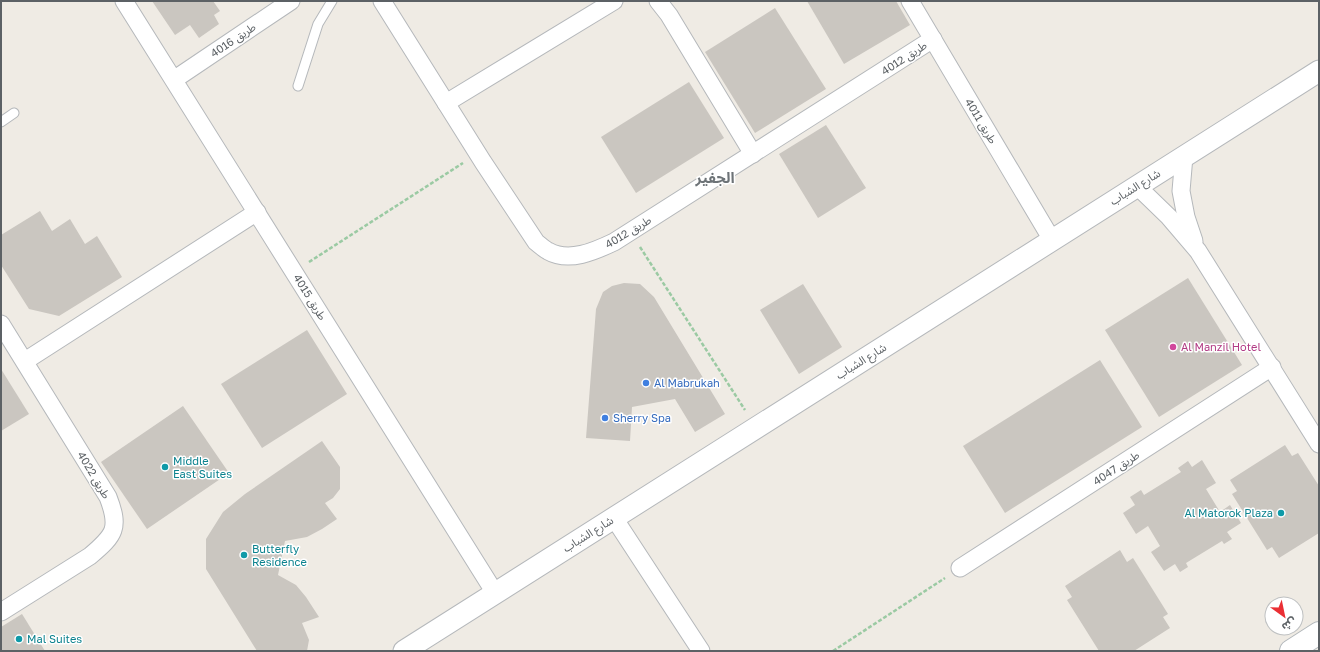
<svg xmlns="http://www.w3.org/2000/svg" width="1320" height="652" font-family="'Golos Text','Noto Sans Arabic',sans-serif">
  <style>
    .building { fill: #cac6c0 }
    .lines { fill: none; stroke-linecap: round; stroke-linejoin: round }
    .service-casing { stroke: #b5b8bb; stroke-width: 11 }
    .minor-casing { stroke: #b5b8bb; stroke-width: 19 }
    .tertiary-casing { stroke: #b5b8bb; stroke-width: 23 }
    .secondary-casing { stroke: #b3b8bc; stroke-width: 24 }
    .path { stroke: #9bcaa3; stroke-width: 2.5; stroke-dasharray: 4 2; stroke-linecap: butt }
    .service { stroke: #fff; stroke-width: 9 }
    .minor { stroke: #fff; stroke-width: 17 }
    .tertiary { stroke: #fff; stroke-width: 21 }
    .secondary { stroke: #fff; stroke-width: 22 }
    .hotel-dot { fill: #d1479c; stroke: #fff; stroke-width: 1.5 }
    .shop-dot { fill: #3f7fe0; stroke: #fff; stroke-width: 1.5 }
    .culture-dot { fill: #0f9aa8; stroke: #fff; stroke-width: 1.5 }
    .labels { text-anchor: middle; stroke-width: 3; stroke-linejoin: round; paint-order: stroke }
    .street-label { font-size: 11px; fill: #5c6165; stroke: #fff }
    .hotel-label { font-size: 11px; fill: #b23c85; stroke: #fff; text-anchor: start }
    .shop-label { font-size: 11px; fill: #366cbe; stroke: #fff; text-anchor: start }
    .culture-label { font-size: 11px; fill: #0d838f; stroke: #fff; text-anchor: start }
    .district-label { font-size: 15px; font-weight: bold; fill: #6d7377; stroke: #fff }
  </style>
  <rect width="100%" height="100%" fill="#efebe4"/>
  <g class="building">
    <polygon points="152,1 213,1 220,11 214,15 219,24 199,38 190,25 175,35"/>
    <polygon points="807,1 896,1 910,25 844,64"/>
    <polygon points="775,8 826,89 755,133 705,52"/>
    <polygon points="689,82 724,138 636,193 601,137"/>
    <polygon points="826,125 866,188 818,218 779,154"/>
    <polygon points="40,211 52,231 70,219 85,244 97,236 122,277 59,316 29,309 1,265 1,235"/>
    <polygon points="1188,278 1242,365 1159,417 1105,330"/>
    <polygon points="624,283 640,284 654,297 725,414 695,432 675,399 632,407 630,441 586,438 596,309 603,292 612,286"/>
    <polygon points="803,284 842,347 799,374 760,310"/>
    <polygon points="307,330 347,394 262,448 221,384"/>
    <polygon points="1100,360 1142,427 1005,513 963,446"/>
    <polygon points="1,369 29,414 1,431"/>
    <polygon points="183,406 229,473 147,529 101,462"/>
    <polygon points="322,441 340,467 340,489 333,498 325,503 337,519 322,529 307,537 285,541 278,575 296,585 306,597 319,617 302,623 309,640 307,651 257,651 206,569 206,539 223,512 245,494"/>
    <polygon points="1285,445 1292,456 1298,453 1319,486 1319,533 1279,558 1272,547 1267,550 1232,494 1237,491 1230,480"/>
    <polygon points="1202,460 1216,483 1206,489 1220,512 1230,505 1241,523 1227,532 1232,539 1224,544 1222,541 1186,563 1188,567 1180,572 1175,564 1164,571 1151,552 1160,546 1148,526 1136,534 1123,513 1135,505 1130,497 1141,490 1144,495 1181,472 1178,468 1188,461 1192,467"/>
    <polygon points="1120,550 1127,562 1133,558 1168,614 1163,617 1170,628 1134,651 1099,651 1067,600 1072,597 1065,586"/>
    <polygon points="22,614 45,651 1,651 1,627"/>
  </g>
  <g class="lines">
    <defs>
      <g id="service">
        <polyline points="298,86 318,24 332,1"/>
        <polyline points="1,122 14,113"/>
      </g>
      <g id="minor">
        <polyline points="124,1 495,593"/>
        <path d="M382 1 483 162 536 242C540 245 544 249 548 251 569 263 595 251 614 242L933 39"/>
        <polyline points="658,1 669,15 753,154"/>
        <polyline points="910,1 1052,240"/>
        <polyline points="175,79 291,1"/>
        <polyline points="446,103 614,1"/>
        <polyline points="1184,156 1181,191 1186,217 1194,241"/>
        <polyline points="1137,186 1169,217 1198,251 1319,444"/>
        <path d="M1 324 108 497C120 528 115 535 90 556L1 612"/>
        <polyline points="25,361 257,212"/>
        <polyline points="614,518 701,651"/>
        <polyline points="960,568 1272,367"/>
      </g>
      <polyline id="tertiary" points="404,651 1319,71"/>
      <polyline id="secondary" points="1291,651 1319,633"/>
    </defs>
    <use href="#service" class="service-casing"/>
    <use href="#minor" class="minor-casing"/>
    <use href="#tertiary" class="tertiary-casing"/>
    <use href="#secondary" class="secondary-casing"/>
    <g class="path">
      <polyline points="640,247 745,410"/>
      <polyline points="309,262 463,163"/>
      <polyline points="833,651 945,578"/>
    </g>
    <use href="#service" class="service"/>
    <use href="#minor" class="minor"/>
    <use href="#tertiary" class="tertiary"/>
    <use href="#secondary" class="secondary"/>
  </g>
  <circle class="hotel-dot" cx="1173" cy="347" r="4"/>
  <g class="shop-dot">
    <circle cx="646" cy="383" r="4"/>
    <circle cx="605" cy="418" r="4"/>
  </g>
  <g class="culture-dot">
    <circle cx="165" cy="467" r="4"/>
    <circle cx="1281" cy="513" r="4"/>
    <circle cx="244" cy="555" r="4"/>
    <circle cx="19" cy="639" r="4"/>
  </g>
  <g class="labels">
    <g class="street-label">
      <text transform="translate(233 40) rotate(-34)" y="4">طريق 4016</text>
      <text transform="translate(904 58) rotate(-33)" y="4">طريق 4012</text>
      <text transform="translate(981 121) rotate(59)" y="4">طريق 4011</text>
      <text transform="translate(1135 187) rotate(-32)" y="4">شارع الشباب</text>
      <text transform="translate(628 232) rotate(-31)" y="4">طريق 4012</text>
      <text transform="translate(310 297) rotate(58)" y="4">طريق 4015</text>
      <text transform="translate(861 361) rotate(-32)" y="4">شارع الشباب</text>
      <text transform="translate(1116 468) rotate(-33)" y="4">طريق 4047</text>
      <text transform="translate(94 475) rotate(59)" y="4">طريق 4022</text>
      <text transform="translate(588 534) rotate(-32)" y="4">شارع الشباب</text>
    </g>
    <g class="hotel-label">
      <text x="1181" y="351">Al Manzil Hotel</text>
    </g>
    <g class="shop-label">
      <text x="654" y="387">Al Mabrukah</text>
      <text x="613" y="422">Sherry Spa</text>
    </g>
    <g class="culture-label">
      <text x="173" y="465">Middle<tspan x="173" dy="13">East Suites</tspan></text>
      <text x="1273" y="517" text-anchor="end">Al Matorok Plaza</text>
      <text x="252" y="553">Butterfly<tspan x="252" dy="13">Residence</tspan></text>
      <text x="27" y="643">Mal Suites</text>
    </g>
    <g class="district-label">
      <text x="715" y="183">الجفير</text>
    </g>
  </g>
  <rect width="1320" height="652" fill="none" stroke="#5c6165" stroke-width="4"/>
  <g transform="translate(1284 616) rotate(147)"><circle r="19" fill="#ffffff" stroke="#bec0c1"/>
  <path d="M0-3L7 15L0 10L-7 15Z" fill="#ea2f34"/>
  <text y="-6" font-size="11" font-weight="bold" text-anchor="middle" fill="#5c6165">ش</text>
  </g>
</svg>
